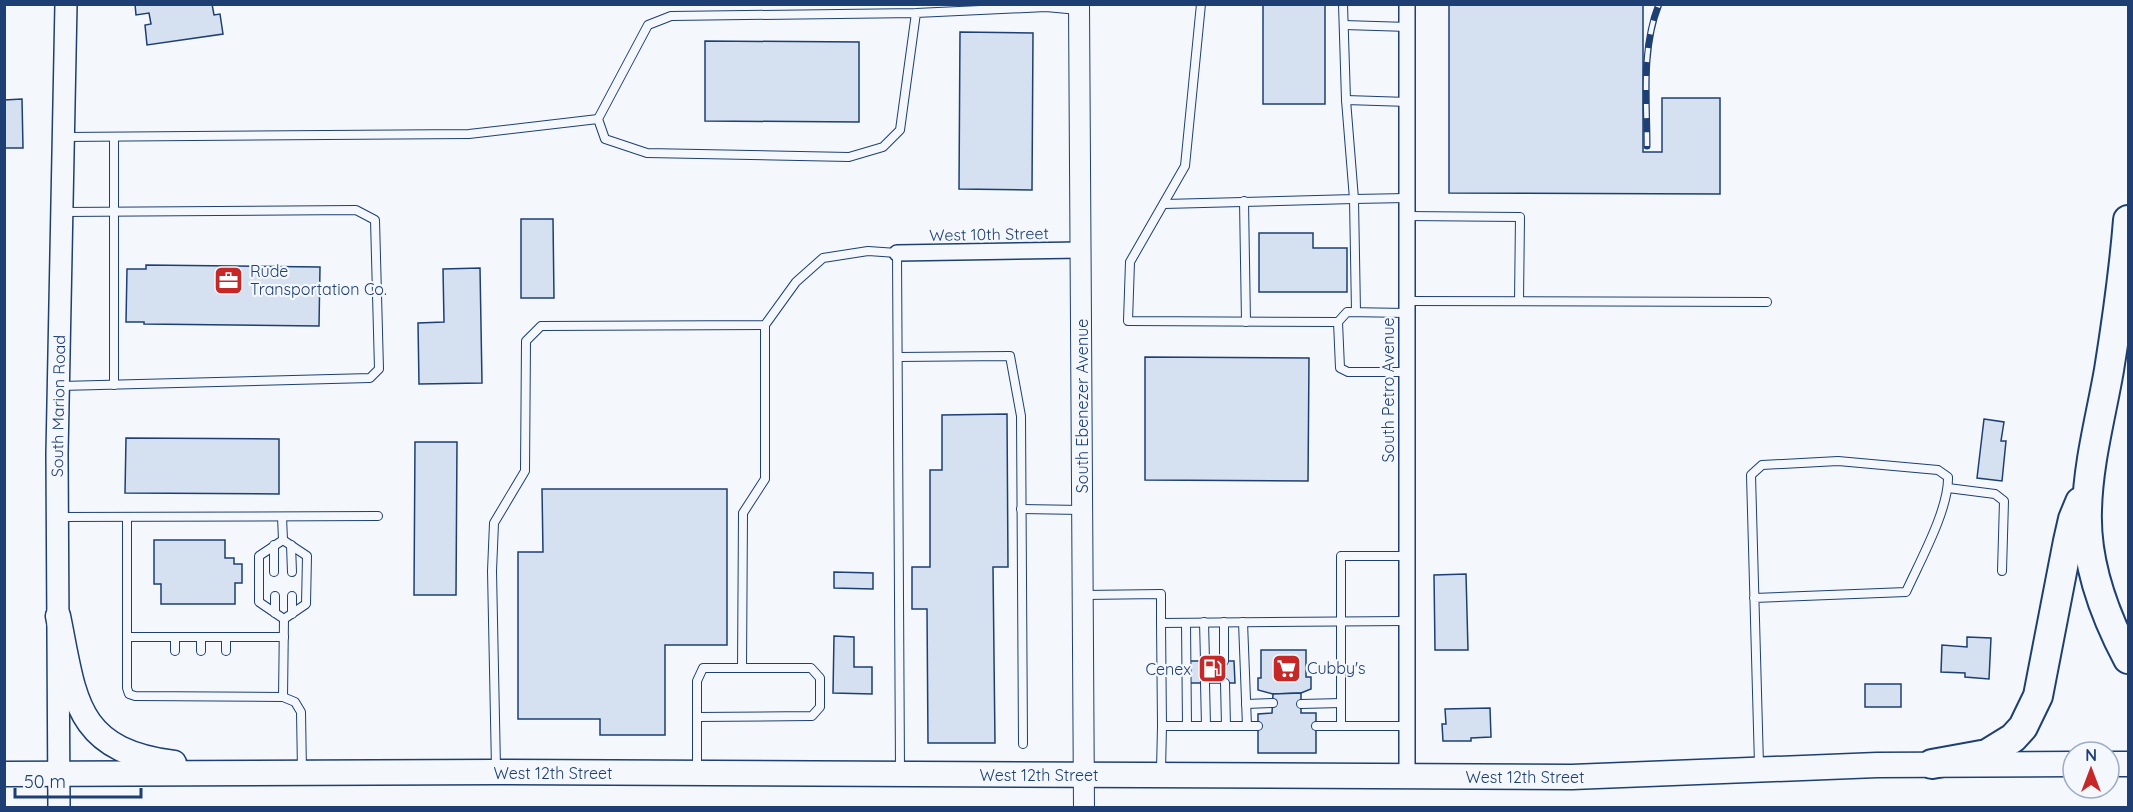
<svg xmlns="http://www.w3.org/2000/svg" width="2133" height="812" font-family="Quicksand,sans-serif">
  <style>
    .building { fill: #d5e0f0; stroke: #1d3f73; stroke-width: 1.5 }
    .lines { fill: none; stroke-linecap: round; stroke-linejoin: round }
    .service-casing { stroke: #1d3f73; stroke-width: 10 }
    .minor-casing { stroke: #1d3f73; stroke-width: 18 }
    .tertiary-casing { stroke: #1d3f73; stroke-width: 22 }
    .secondary-casing { stroke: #1d3f73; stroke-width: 24 }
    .primary-casing { stroke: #1d3f73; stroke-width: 27 }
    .motorway-casing { stroke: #1d3f73; stroke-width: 32 }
    .service { stroke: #f4f7fb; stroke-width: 8 }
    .minor { stroke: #f4f7fb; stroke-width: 15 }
    .tertiary { stroke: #f4f7fb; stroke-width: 20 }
    .secondary { stroke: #f4f7fb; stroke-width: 21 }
    .primary { stroke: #f4f7fb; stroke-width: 24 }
    .motorway { stroke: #f4f7fb; stroke-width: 28 }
    .rail-casing { stroke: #1d3f73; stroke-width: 7 }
    .rail { stroke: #f4f7fb; stroke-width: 4.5; stroke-dasharray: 14; stroke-linecap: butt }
    .labels { text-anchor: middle; stroke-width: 4.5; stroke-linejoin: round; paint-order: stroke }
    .street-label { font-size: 16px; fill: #1d3f73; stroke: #f4f7fb }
    .poi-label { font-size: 16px; fill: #1d3f73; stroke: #f4f7fb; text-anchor: start }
  </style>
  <rect width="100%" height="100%" fill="#f4f7fb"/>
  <g class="building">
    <polygon points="135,4 212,4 214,15 220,14 223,34 147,45 145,25 151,24 149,13 136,15"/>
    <rect x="1263" y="4" width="62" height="100"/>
    <polygon points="1449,4 1643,4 1643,152 1662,152 1662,98 1720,98 1720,194 1449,193"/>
    <polygon points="960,32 1033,33 1032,190 959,189"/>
    <polygon points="705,41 859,42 859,122 705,121"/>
    <polygon points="22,99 23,148 4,148 4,100"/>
    <polygon points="521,219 553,219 554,298 521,298"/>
    <polygon points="1259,233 1313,233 1313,248 1347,248 1347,292 1259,292"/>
    <polygon points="146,265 320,267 319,326 144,324 144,322 126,322 127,269 146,269"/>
    <polygon points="480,268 482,383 419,384 418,323 444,322 443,269"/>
    <polygon points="1145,357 1309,358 1308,481 1145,480"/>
    <polygon points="1007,414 1008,567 993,567 995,743 928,743 927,609 912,609 912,567 930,567 930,470 942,470 942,415"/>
    <polygon points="1984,419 2004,422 2001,441 2006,441 2002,481 1977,478"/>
    <polygon points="126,438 279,439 279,494 125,493"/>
    <polygon points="415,442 457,442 456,595 414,595"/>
    <polygon points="542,489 727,489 727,645 665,645 665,735 600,735 600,719 518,719 518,552 543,552"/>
    <polygon points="154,540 225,540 225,558 234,558 234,564 242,564 242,583 235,583 235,604 161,604 161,584 154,584"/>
    <polygon points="834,572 873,573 873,589 834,588"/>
    <polygon points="1466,574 1468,650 1435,650 1434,575"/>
    <polygon points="834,636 854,637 854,667 872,667 872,694 833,693"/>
    <polygon points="1967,637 1991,638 1989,679 1965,677 1965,673 1941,672 1942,645 1967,647"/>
    <polygon points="1261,650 1306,650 1306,677 1311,677 1311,689 1301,693 1273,694 1258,690 1258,678 1261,678"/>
    <polygon points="1189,661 1234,661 1235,683 1189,683"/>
    <rect x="1865" y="684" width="36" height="23"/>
    <polygon points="1301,693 1301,713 1316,713 1316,753 1258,753 1258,714 1272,713 1273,694"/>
    <polygon points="1490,708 1491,737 1471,738 1471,741 1443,741 1442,724 1446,724 1445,709"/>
  </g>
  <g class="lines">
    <defs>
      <g id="service">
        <polyline points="1201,4 1185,166 1130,262 1128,321 1338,322"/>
        <polyline points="1343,4 1346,100"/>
        <polyline points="916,13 900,130 883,147 849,157 647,153 605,139 598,119 648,25 671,16 916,13 1046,7 1078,10"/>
        <polyline points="1344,25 1408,27"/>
        <polyline points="64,137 469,134 598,119"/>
        <polyline points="114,137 114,385"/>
        <polyline points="1244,201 1246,322"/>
        <polyline points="1164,204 1354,199 1346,100 1408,102"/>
        <polyline points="1406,216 1520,217 1519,301"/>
        <polyline points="1406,301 1767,302"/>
        <polyline points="1356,312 1354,199 1407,198"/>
        <polyline points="1406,313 1347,312 1338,322 1340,368 1348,372 1406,372"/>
        <polyline points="898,357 1010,356 1021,416 1023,744"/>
        <polyline points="61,386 370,378 379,369 375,220 356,210 63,212"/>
        <polyline points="1948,488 1995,494 2004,501 2002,571"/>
        <polyline points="1021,509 1082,510"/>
        <polyline points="59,517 378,516"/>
        <polyline points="127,517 127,688 129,694 135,696 283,697 295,702 301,712 302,771"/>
        <polyline points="282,517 283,540 259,556 259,602 284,619 283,697"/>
        <polyline points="283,540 307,556 306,604 284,619"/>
        <polyline points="274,545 274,572"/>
        <polyline points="291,545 292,572"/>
        <polyline points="1084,595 1161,594 1161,623"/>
        <polyline points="275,596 275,613"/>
        <polyline points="292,596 292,614"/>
        <path d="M1754 598 1906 592C1920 561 1949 509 1948 477L1938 470 1838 461 1762 465 1751 475 1759 765"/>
        <polyline points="1204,622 1205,661"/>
        <polyline points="1224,622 1224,661"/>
        <polyline points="1243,622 1247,726"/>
        <polyline points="1186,623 1187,726"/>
        <polyline points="127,637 284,637"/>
        <polyline points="175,637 175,651"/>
        <polyline points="201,637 201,651"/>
        <polyline points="226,637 226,651"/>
        <polyline points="742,668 743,513 765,479 765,325"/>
        <polyline points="1205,683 1206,726"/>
        <polyline points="1225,683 1226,726"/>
        <polyline points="1246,704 1273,703"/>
        <polyline points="1301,704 1341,703"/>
        <polyline points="697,717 812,716 820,707 820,678 811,668 703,668 697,681 697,769"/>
        <polyline points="1162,726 1161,623 1406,621"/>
        <polyline points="1316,726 1407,726"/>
        <polyline points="1341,726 1341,556 1406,556"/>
        <polyline points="496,768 492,571 494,523 525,471 526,341 541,326 765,325 796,282 823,258 868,251 897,253 900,770"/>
        <polyline points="1161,771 1162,726 1258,726"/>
      </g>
      <g id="minor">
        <polyline points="897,253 1081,250"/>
        <polyline points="1407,776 1407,4"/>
      </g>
      <polyline id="tertiary" points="1079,4 1084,808"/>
      <polyline id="secondary" points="59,808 57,454 66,4"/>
      <g id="primary">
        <path d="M58 616C75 699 74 750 174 763"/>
        <polyline points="2109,764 2128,764"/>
        <polyline points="4,774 496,772 1572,777 1877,765 2073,764"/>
      </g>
      <g id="motorway">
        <path d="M2128 220C2124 270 2117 320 2109 370 2101 416 2088 463 2087 510 2085 562 2104 614 2128 659"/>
        <polyline points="1932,764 1987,754 2013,738 2023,727 2038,696 2068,541 2073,519 2080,502"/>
      </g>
    </defs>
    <use href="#service" class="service-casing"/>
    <use href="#minor" class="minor-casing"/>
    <use href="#tertiary" class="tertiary-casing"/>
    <use href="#secondary" class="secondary-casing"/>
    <use href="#primary" class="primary-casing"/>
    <use href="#motorway" class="motorway-casing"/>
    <use href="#service" class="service"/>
    <use href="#minor" class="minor"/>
    <use href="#tertiary" class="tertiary"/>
    <use href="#secondary" class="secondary"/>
    <use href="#primary" class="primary"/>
    <use href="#motorway" class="motorway"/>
    <defs>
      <path id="rail" d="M1647 146C1647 100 1641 49 1659 4"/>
    </defs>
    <use href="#rail" class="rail-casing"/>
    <use href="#rail" class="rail"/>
  </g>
  <defs>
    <symbol id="office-square" viewBox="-11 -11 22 22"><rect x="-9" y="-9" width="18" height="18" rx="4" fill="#c62828" stroke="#f4f7fb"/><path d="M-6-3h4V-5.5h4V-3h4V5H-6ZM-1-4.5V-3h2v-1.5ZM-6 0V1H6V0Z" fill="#fff"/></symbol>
    <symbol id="supermarket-square" viewBox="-11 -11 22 22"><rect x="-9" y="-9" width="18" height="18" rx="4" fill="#c62828" stroke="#f4f7fb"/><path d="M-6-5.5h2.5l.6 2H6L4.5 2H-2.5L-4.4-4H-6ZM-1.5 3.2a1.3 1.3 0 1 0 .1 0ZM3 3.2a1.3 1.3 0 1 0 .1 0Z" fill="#fff"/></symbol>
    <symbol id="fuel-square" viewBox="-11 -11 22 22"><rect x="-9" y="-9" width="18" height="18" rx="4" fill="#c62828" stroke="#f4f7fb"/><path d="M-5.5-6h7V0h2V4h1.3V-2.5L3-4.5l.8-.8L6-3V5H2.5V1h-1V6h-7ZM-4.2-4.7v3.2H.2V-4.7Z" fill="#fff"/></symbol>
  </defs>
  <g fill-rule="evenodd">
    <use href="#office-square" x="212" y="264" width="33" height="33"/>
    <use href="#supermarket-square" x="1270" y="652" width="33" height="33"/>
    <use href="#fuel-square" x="1196" y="652" width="33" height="33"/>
  </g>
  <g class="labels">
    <g class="street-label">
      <text transform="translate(989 234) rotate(-1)" y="6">West 10th Street</text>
      <text transform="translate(1388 390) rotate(-90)" y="6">South Petro Avenue</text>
      <text transform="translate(58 406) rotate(-89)" y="6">South Marion Road</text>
      <text transform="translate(1082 406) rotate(-90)" y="6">South Ebenezer Avenue</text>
      <text x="553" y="779">West 12th Street</text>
      <text x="1039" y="781">West 12th Street</text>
      <text x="1525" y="783">West 12th Street</text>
    </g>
    <g class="poi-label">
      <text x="250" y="277">Rude<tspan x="250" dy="18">Transportation Co.</tspan></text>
      <text x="1307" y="674">Cubby's</text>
      <text x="1191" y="675" text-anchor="end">Cenex</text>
    </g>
  </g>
  <rect width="2133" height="812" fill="none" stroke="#1d3f73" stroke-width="12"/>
  <g transform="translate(2091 770)"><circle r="28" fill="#f4f7fb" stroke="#9eadc5" stroke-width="1.5"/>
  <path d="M0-4.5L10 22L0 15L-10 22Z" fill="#c62828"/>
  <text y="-9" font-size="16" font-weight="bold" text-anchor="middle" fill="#1d3f73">N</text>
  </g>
  <path d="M15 788v9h126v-9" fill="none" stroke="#1d3f73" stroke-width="3"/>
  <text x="24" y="788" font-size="18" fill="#1d3f73" stroke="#f4f7fb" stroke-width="4.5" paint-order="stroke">50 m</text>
</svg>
